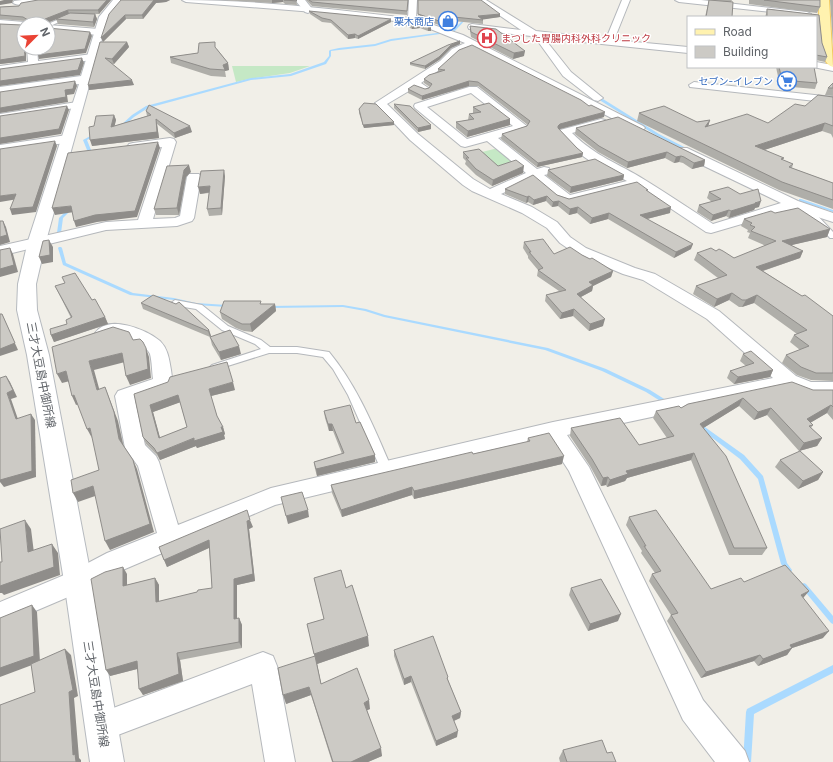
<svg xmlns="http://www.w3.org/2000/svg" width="833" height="762" font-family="Inter,'Noto Sans JP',sans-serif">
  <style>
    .green { fill: #c5e8c5 }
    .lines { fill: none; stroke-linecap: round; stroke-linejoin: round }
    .stream { fill: #aadaff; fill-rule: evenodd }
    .lane-casing { stroke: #b5b8bc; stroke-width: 2 }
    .street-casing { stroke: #b5b8bc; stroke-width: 2 }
    .secondary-casing { stroke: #b6babf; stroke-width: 2 }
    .primary-casing { stroke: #f2c960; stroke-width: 2 }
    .lane { fill: #fff; fill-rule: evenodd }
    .street { fill: #fff; fill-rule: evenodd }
    .secondary { fill: #fff; fill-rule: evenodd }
    .primary { fill: #fff2af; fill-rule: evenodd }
    .wall { fill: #afaea9; fill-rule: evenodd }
    .shaded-wall { fill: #8f8d8a }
    .building { fill: #cccac5; stroke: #8f8d8a; fill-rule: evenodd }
    .labels { text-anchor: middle; stroke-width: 3; stroke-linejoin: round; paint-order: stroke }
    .far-shop-label { font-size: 10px; fill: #366cbe; stroke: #fff; text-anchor: end }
    .far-health-label { font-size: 10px; fill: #be3a42; stroke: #fff; text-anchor: start }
    .street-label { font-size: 12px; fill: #5f6368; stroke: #fff }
  </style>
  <rect width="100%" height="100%" fill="#f1efe8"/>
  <g class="green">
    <polygon points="232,66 310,66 290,73 249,79 236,82"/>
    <polygon points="498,148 516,164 500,170 482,152"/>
  </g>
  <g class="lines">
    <g class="stream">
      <polygon points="467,16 468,17 454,32 391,41 375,46 339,50 331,51 331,56 326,64 291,76 251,80 148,108 134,117 123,127 120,126 132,115 146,106 251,78 290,74 324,62 329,56 329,51 330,50 339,48 375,44 391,39 452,31"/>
      <polygon points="596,94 603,99 659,134 690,150 687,151 657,136 601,101 595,96 595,95"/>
      <polygon points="94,134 97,135 87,140 91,150 90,157 87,158 87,150 83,140"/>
      <polygon points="799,199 801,199 833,210 833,212 799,201"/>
      <polygon points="69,208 71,208 72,209 63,218 61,233 59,234 58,234 57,233 59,218"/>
      <polygon points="59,247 61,247 62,248 66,263 133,293 174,298 196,303 227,305 229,306 227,307 196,305 174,300 130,295 63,265 58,248"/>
      <polygon points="343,305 366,309 385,315 548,348 606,369 650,390 669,402 670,403 669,404 665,404 646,392 602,371 545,350 384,317 365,311 343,307 269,308 267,307 269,306"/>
      <polygon points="700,424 702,425 744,455 763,476 787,563 792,570 791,572 789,573 787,572 781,564 758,479 740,459 698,427 697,426 698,425"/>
      <polygon points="804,583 806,584 833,616 833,624 831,623 802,588 801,586 802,584"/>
      <polygon points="833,665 833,673 754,714 751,762 743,762 746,712 747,709"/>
    </g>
    <defs>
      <g id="lane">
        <polygon points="66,16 70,17 48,27 48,24"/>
        <polygon points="810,209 816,209 817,211 815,213 833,232 833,238 830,238 808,215 807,213"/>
        <path d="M175 300 202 305 228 326 261 340 270 347H297L329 352C358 387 374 428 392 469L390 472 386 473 382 472 348 395 333 369 323 357 297 353H269L218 369H212L210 367 212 365 261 349 255 344 222 330 196 309 172 305 171 303Z"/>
      </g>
      <g id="street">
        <path d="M22 0H45C39 4 19 7 13 3L14 1Z"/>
        <path d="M182 0C258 0 333 9 408 18L409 0H417L416 19 463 35 643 126 645 128 643 130H635L472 47 458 53 446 65 421 83 430 89 429 91 425 92 414 88 387 104 418 134 473 179 490 189 526 173 487 141 465 147 461 146 415 108 414 106 415 104 469 87H477L528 127 526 129 498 138 537 169 544 167 549 168 550 171 549 174 544 175 570 195 627 181C603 168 575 156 558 132L560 130 601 119 605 120 607 122 605 124 572 133C596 157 618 163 645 180 668 194 690 209 713 224L781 203 679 154 677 151 679 148H687L798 201 833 213V222L793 209 711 233 706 232 637 186 569 203 557 199 533 179 501 194 532 207 557 222 570 237 586 248 635 268 655 274 719 311 796 376 811 382H833V396H809L788 388 567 435 589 467 703 700 745 751 749 762H715L683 720 569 471 548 439 275 505 125 569 87 589 0 626V602L69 573 107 553 157 533 138 466 125 448 115 396 118 391 153 379C152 372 152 362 150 354 147 346 127 336 119 335 112 334 107 339 98 337L95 333C108 314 146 329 160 341 168 349 169 359 171 370 172 377 173 382 170 388L135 400 145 445 156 456 159 462 178 525 271 488 553 422 773 378 707 319 643 280 623 274 576 254 560 243 547 228 522 213 472 191 463 185 410 140 375 103 440 61 452 49 465 43 418 24 339 14 186 2ZM471 93 513 126 467 139 427 107Z"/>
        <polygon points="477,0 486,0 536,31 606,39 622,0 630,0 614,40 688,47 688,53 544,38 571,72 603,98 598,101 594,100 563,76 537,40 531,36 469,29 468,27 469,25 472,24 521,30"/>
        <polygon points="675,0 701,0 807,12 811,14 807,16 679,2"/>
        <polygon points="0,20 24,22 28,24 24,24 24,28 0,26"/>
        <polygon points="48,25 99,29 103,32 99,35 48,31"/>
        <polygon points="27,48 37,48 38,61 92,54 97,57 92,60 0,72 0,66 28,62"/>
        <polygon points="816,62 833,65 833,71 813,67 816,67"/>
        <polygon points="694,82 833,97 833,103 690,87 689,85"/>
        <polygon points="77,102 82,105 81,107 0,120 0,114"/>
        <polygon points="67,135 71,136 73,139 71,142 0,153 0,145"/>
        <polygon points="170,138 174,139 176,142 153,219 175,218 180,216 187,177 189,174 199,174 201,177 194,218 192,221 177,226 106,230 0,256 0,246 106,222 138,220 162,147 133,151 129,150 127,147 129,144 133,143"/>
        <polygon points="263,652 273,656 277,666 295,762 265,762 252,684 102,741 92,736 87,726 92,716"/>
      </g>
      <g id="secondary">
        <polygon points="113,0 123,0 109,17 104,32 46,241 36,284 37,310 49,355 92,581 124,762 90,762 64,581 27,355 17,310 18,284 28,241 79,84 0,95 0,87 81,76 99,17"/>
        <polygon points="295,0 305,0 313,10 308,13 305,12"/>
      </g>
      <path id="primary" d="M819 0H829L833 67C816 63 819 14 819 0Z"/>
    </defs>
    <use href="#lane" class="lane-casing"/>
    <use href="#street" class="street-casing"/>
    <use href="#secondary" class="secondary-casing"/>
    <use href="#primary" class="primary-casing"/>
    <use href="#lane" class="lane"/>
    <use href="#street" class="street"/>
    <use href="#secondary" class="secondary"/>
    <use href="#primary" class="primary"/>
  </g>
  <g class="wall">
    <polygon points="38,0 111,0 99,14 95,14 97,19 94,27 58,24 56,19 47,23 24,24 26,61 0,64 0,24 22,25 25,21 0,19 0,7 19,6"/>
    <polygon points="121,0 170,0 166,2 156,3 143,19 126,19 103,42"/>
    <polygon points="221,0 296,0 297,5 285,4 283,2 272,3"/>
    <polygon points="306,0 408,0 407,15 312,6"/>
    <polygon points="418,0 500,14 500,17 482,19 483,20 483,24 444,20 439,23 439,25 418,18"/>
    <polygon points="709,0 732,0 731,2 732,17 705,17"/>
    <polygon points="749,0 820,0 820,7 817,13 749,4"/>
    <polygon points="830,0 833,0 833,44"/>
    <polygon points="767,9 819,15 822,43 827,57 825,62 816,60 816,17 765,17 766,14"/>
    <polygon points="309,11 391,22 358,39 355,38 348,39 331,23 322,22 310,14"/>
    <polygon points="400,18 431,26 431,31 428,31 420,28 412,29 400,23"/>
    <polygon points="470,26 524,56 513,59 471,37 470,31"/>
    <polygon points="460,41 460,44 451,48 439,60 425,69 410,65 410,63"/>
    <polygon points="100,42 127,42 129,47 114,64 112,64 134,85 89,90"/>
    <polygon points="217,49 228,63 229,70 225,71 226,77 211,76 171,63 170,57 198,53"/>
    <polygon points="776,67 814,67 817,83 815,89 780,86"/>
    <polygon points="438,69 604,117 560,129 559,130 577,148 583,153 582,157 537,167 501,139 502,134 527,126 528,125 478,86 469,86 422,100 408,93 408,89 425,89 429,88 430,87 424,83 424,79 438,72"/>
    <polygon points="833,83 833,96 825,95 828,88"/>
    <polygon points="833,97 833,138 831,134 822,131 764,150 783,160 793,164 792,168 833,183 833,209 779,190 637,121 639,113 697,122 710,120 708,126 768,123 805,106"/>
    <polygon points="394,104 431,125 431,129 418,132 394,108"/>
    <polygon points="473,107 510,119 510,125 467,137 456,128 456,122 468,120 469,114 474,113 473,113"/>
    <polygon points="359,109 394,122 394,125 364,128 359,113"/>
    <polygon points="146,111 192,132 175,138 157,124 159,138 92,146 94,126 114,115 116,120 114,126 147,116"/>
    <polygon points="576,128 705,160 704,166 692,169 683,163 679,162 674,163 665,158 627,168 598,152 575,134"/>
    <polygon points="463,152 498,166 523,173 492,186 476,175 465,164 466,161 463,158"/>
    <polygon points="548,170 624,175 623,180 570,193 547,176"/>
    <polygon points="191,172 186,177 179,215 156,215 154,209"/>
    <polygon points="225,176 222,215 209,216 207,209 209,193 200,194"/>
    <polygon points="505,189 557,195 569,199 648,190 647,191 670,213 647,219 691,249 674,258 608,219 590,224 577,213 569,215 558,206 552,207 546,201 533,205 528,202 526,203 505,194"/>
    <polygon points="709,192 759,207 755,208 754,210 729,218 726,216 711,221 697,212 699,205 712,202 707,198"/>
    <polygon points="775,213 830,229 827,237 791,245 803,251 800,258 763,271 833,316 833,381 811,380 797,375 782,363 786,355 800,350 790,342 794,335 797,334 754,303 742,307 739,307 729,300 714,307 693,294 696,286 718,278 694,260 697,253 716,251 734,258 766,246 748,238 750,233 747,232 748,230 741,226 744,219"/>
    <polygon points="524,242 554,254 582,255 613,271 611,277 593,286 592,291 581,297 603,326 589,331 573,316 560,319 545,301 546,295 559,291 537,276 538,270 528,258 528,256 523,248"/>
    <polygon points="55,286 92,300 105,317 108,324 54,342 51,335 67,324 71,318"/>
    <polygon points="141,303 209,330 211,336 210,337 143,309"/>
    <polygon points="262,304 275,304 276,311 252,332 244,331 236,328 222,319 220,312"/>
    <polygon points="210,337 241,354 221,360 212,345"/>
    <polygon points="743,354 773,370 770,377 734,384 727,378 730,371 746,366 740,361"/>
    <path d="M235 390 211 396 217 416 223 427 225 434 224 435 225 439 197 448 196 446 160 460 157 455 146 444 143 437 134 394ZM180 402 187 427 160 438 153 412Z"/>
    <polygon points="813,390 833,390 833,420 827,413 810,423 813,425 811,428 822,438 817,446 799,451 767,415 754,420 739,406 703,428 767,548 762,555 729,555 691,460 627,478 625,481 607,487 606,485 601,486 590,466 570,436 571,428 639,445 667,438 653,418 656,411 681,408 688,404"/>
    <polygon points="324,411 356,423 375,455 375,462 317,476 315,469 314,462 342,454 333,431 329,431 325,418"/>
    <polygon points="528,438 562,464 414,499 412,495 342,517 332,493 331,485 527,442"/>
    <polygon points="780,460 823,472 818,480 798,489 775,467"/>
    <polygon points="629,517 711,589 744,582 809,591 803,598 823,638 792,648 787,655 758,666 754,661 701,678 667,621 671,615 649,581 652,574 655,573 641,553 642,551 626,525"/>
    <polygon points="253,527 249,529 255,581 237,585 237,619 239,618 242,625 242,648 180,660 183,681 143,695 137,669 110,676 127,574 127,585 155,578 159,585 159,602 212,588 209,548 167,567 159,547"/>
    <polygon points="314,578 346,588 369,646 317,664 321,684 370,709 367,710 382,756 368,762 332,762 311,695 286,704 315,657 307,624 324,619"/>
    <polygon points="571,588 618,621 588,631 569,595"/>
    <polygon points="394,650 448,677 448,680 461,712 460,718 454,721 457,737 436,746 411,682 404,685 394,656"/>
    <polygon points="563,750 607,753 616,762 560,762 559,758"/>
  </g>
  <g class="shaded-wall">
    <polygon points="4,0 13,0 12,3 0,5 0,1"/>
    <polygon points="107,0 111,0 99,14 98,10"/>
    <polygon points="154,0 170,0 166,2 156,3 143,19 142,15"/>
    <polygon points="272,0 283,0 283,2 272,3"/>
    <polygon points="68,10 69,14 47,23 47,24 45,24 45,19"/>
    <polygon points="95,14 97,19 94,27 93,22"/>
    <polygon points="500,14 500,17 480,20 478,16"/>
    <polygon points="125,15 126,19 103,42 101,38"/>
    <polygon points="444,16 444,20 439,23 439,19"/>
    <polygon points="391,19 391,22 358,39 358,36"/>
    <polygon points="420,23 420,28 412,29 412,24"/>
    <rect x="428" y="26" width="3" height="5"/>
    <polygon points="90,32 92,36 86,53 39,59 38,55"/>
    <polygon points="355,34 355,38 348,39 348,35"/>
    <polygon points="460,41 460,44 451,48 439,60 425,69 425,66 451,45"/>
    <polygon points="127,42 129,47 114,64 112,59"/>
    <polygon points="24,48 26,48 26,61 0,64 0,60"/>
    <polygon points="525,51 524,56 513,59 514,53"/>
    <polygon points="82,58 84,63 80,75 0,86 0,81"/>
    <polygon points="228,63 229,70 225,71 223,65"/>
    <polygon points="132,80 134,85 89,90 88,85"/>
    <polygon points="75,81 77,86 74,94 67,95 68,102 0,113 0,108 65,90"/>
    <polygon points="469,81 469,86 422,100 422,96"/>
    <polygon points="67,106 69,110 61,134 0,144 0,138"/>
    <polygon points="605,112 604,117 560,129 557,131 558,126 560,124"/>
    <polygon points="114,115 116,120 113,133 111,127"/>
    <polygon points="156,119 157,124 159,138 92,146 90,140"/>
    <polygon points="510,119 510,125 467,137 468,131"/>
    <polygon points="710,120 708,127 705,127"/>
    <polygon points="394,122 394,125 364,128 363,125"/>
    <polygon points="825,123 822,131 752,154 755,146"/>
    <polygon points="431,125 431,129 418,132 418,128"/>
    <polygon points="190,126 192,132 175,138 174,133"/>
    <polygon points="55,141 57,146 36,212 12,215 10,209"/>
    <polygon points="158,142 160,148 137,217 97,222 76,227 74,221"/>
    <polygon points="667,152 665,158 627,168 628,162"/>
    <polygon points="583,153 582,157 537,167 538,163"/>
    <polygon points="681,156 679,162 674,163 676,157"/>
    <polygon points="705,160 704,166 692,169 694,163"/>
    <polygon points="189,165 191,172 186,177 179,215 177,208 184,170"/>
    <polygon points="524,166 523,173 492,186 493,180"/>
    <polygon points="224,170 225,176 222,215 221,208"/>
    <polygon points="624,175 623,180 570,193 571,187"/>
    <polygon points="210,186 211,192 200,194 198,187"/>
    <polygon points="16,194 18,199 0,202 0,196"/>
    <polygon points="529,196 528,202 526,203 527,197"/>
    <polygon points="547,196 546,201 533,205 534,200"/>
    <polygon points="559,201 558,206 552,207 553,202"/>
    <polygon points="761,201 759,207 755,208 754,210 729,218 731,211"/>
    <polygon points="71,206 74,212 55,215 52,208"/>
    <polygon points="578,207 577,213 569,215 570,209"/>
    <polygon points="671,207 670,213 639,221 640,215"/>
    <polygon points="729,210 726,216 711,221 713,215"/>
    <polygon points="609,213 608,219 590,224 592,218"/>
    <polygon points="3,221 6,227 10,242 0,245 0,237"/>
    <polygon points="830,229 827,237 779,248 782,241"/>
    <polygon points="49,240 53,247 53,262 42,264 39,257"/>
    <polygon points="693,244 691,249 674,258 676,252"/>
    <polygon points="10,248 13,254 18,272 0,277 0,269"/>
    <polygon points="803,251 800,258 753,274 756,267"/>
    <polygon points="613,271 611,277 593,286 592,291 575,300 577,294 589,282"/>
    <polygon points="732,293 729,300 714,307 717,299"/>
    <polygon points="757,295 754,303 742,307 746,300"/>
    <polygon points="275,304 276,311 252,332 250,324"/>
    <polygon points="574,309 573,316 560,319 562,313"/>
    <polygon points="2,314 18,350 0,356 0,349"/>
    <polygon points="105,317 108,324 54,342 51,335"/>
    <polygon points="605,319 603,326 589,331 590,324"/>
    <polygon points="209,330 211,336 210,337 208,331"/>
    <polygon points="239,346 241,354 221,360 219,352"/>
    <polygon points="146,348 149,357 151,378 130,385 126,376"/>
    <polygon points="122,353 125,362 94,370 102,399 97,390 89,361"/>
    <polygon points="773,370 770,377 734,384 738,377"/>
    <polygon points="66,371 70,381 62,383 57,374"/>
    <polygon points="6,376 10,382 17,397 11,399 20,425 16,419 7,393"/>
    <polygon points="233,382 235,390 211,396 209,389"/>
    <polygon points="105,387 118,421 124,448 119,439"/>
    <polygon points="74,395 79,404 76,405 72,396"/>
    <polygon points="178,395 181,402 153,412 162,445 159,438 150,405"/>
    <polygon points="743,398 739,406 697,432 700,424"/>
    <polygon points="831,405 827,413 803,427 807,419"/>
    <polygon points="771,408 767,415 754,420 758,412"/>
    <polygon points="31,414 35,420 36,477 4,487 0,482 0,480"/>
    <polygon points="328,424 332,424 333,431 329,431"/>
    <polygon points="223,427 225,434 224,435 225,439 197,448 196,446 160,460 157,453"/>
    <polygon points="90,428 92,438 87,429"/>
    <polygon points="822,438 817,446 799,451 804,443"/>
    <polygon points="694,453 691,460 627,478 625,481 607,487 610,480 626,471"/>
    <polygon points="375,455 375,462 317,476 316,469"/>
    <polygon points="564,456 562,464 414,499 414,491"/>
    <polygon points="133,460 137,469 154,532 110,550 105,541"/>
    <polygon points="823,472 818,480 798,489 803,481"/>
    <polygon points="608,477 606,485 601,486 603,478"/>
    <polygon points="93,486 98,495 78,502 73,493"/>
    <polygon points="412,487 412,495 342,517 341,510"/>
    <polygon points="308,510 309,517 288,524 286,516"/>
    <polygon points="25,520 31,529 35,561 28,552"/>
    <polygon points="250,520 253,527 249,529 255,581 237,585 237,626 234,619 234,579 247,521"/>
    <polygon points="209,540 211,547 167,567 164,560"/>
    <polygon points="52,544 58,553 60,575 4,595 2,593 0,593 0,586"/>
    <polygon points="123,567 127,574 127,593 123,586"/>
    <polygon points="155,578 159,585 159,609 156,602"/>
    <polygon points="809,591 803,598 801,595"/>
    <polygon points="32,605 37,612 40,662 0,677 0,668"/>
    <polygon points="621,614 618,621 588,631 590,624"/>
    <polygon points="239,618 242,625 242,648 239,642"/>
    <polygon points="829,631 823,638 792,648 787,655 758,666 763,659 790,645"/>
    <polygon points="368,636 369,646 317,664 323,693 314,654"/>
    <polygon points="65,649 71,655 78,696 74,698 79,758 81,760 81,762 76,762 73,755"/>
    <polygon points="177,653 180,660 183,681 143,695 139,689"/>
    <polygon points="760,655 754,661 701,678 706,672"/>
    <polygon points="137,661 141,668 110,676 106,670"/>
    <polygon points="411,676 411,682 404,685 404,679"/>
    <polygon points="309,687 311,695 286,704 283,695"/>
    <polygon points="369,700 370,709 365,711 364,703"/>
    <polygon points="461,712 460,718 451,722 452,716"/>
    <polygon points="458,731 457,737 436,746 436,741"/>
    <polygon points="381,748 382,756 368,762 351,762"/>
  </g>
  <g class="building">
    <polygon points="38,0 107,0 98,10 68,10 45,19 45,24 24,24 24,44 25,56 0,60 0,24 22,25 24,22 28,20 23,17 0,15 0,7 19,6 21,3"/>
    <polygon points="121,0 154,0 142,15 125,15 101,38 109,14"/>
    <polygon points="284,0 296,0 297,1 285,0"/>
    <polygon points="309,0 408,0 407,11 312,2"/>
    <polygon points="418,0 481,0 500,14 478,16 483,20 444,16 439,19 439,21 418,14"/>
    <polygon points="709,0 733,2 732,17 706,17"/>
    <polygon points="764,0 820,0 820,7"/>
    <polygon points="767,9 819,15 822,43 827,57 816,55 816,17 767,17"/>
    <polygon points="309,11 391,19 358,36 355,34 348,35 331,20 322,18"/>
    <polygon points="70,13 95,14 93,22 56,19"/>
    <polygon points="400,18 418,20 431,26 428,26 420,23 412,24"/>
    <polygon points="470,26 496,29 525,51 514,53 471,32"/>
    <polygon points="48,28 90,32 85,49 38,55 37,48 48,48"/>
    <polygon points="460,41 451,45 439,57 425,66 410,63 448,45"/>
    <polygon points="100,42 127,42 112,59 105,58 132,80 88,85"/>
    <polygon points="215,42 215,47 228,63 223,65 225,70 210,69 170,57 198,53 199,43"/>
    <polygon points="472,45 581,100 589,106 591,105 605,112 560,124 558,126 558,128 577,148 583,153 538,163 502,134 527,126 530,121 478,82 469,81 422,96 408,89 414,85 425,89 429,88 432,84 424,79 429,75 445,70 438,69 459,50"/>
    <polygon points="82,58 78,70 0,81 0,69"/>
    <polygon points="779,67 814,67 817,83 782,80"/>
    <polygon points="75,81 73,89 65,90 66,97 0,108 0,92"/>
    <polygon points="833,83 833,88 828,88"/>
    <polygon points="818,95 833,97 833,126 825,123 755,146 784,158 781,159 793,164 789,167 833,183 833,200 782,182 639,113 664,106 697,122 710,120 705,127 747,114 768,123 795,104 805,106"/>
    <polygon points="364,103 376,104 394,122 363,125 359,109"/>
    <polygon points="489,103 510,119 468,131 456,122 474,119 469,114 481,112 473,107"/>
    <polygon points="394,104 410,106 431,125 418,128"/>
    <polygon points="149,105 190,126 174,133 156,119 157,132 90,140 89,127 94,126 96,116 114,115 111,127 151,115 146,111"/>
    <polygon points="67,106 59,129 0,138 0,116"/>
    <polygon points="618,117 705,160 694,163 684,157 681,156 676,157 667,152 628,162 599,146 576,128"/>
    <polygon points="55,141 33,207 10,209 16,194 0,196 0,149"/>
    <polygon points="158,142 135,211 95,215 74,221 71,206 52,208 68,153"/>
    <polygon points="479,149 498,166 516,160 524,166 493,180 476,169 466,158 469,158 463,152"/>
    <polygon points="595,159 624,175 571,187 548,170"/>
    <polygon points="189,165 184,170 177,208 154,209 167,166"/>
    <polygon points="224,170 221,208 207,209 210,186 198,187 201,171"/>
    <polygon points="533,175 557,195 569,199 637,182 648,190 646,190 671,207 640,215 693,244 676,252 609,213 592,218 578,207 570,209 559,201 553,202 547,196 534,200 529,196 527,197 505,189"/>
    <polygon points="728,187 740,194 758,189 761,201 755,203 757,203 731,211 729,210 713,215 699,205 721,199 709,192"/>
    <polygon points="798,208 830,229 782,241 803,251 756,267 802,296 805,295 833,316 833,373 816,373 801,367 786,355 809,346 794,335 807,330 757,295 746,300 742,300 732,293 717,299 696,286 727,275 697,253 711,248 716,251 719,249 723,251 734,258 776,241 751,231 755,227 750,225 752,223 744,219 771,211 775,213"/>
    <polygon points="0,221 3,221 7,235 0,237"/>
    <polygon points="543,239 554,254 570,247 582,255 590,259 592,258 613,271 589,282 593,285 577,294 605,319 590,324 574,309 562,313 546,295 566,290 538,270 543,268 529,252 531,252 524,242"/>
    <polygon points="49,240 50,255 39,257 43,241"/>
    <polygon points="10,248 14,265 0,269 0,250"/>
    <polygon points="75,273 92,300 95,299 105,317 51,335 50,329 67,324 66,320 72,317 55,286 65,283 62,277"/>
    <polygon points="153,295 176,304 179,302 209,330 208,331 141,303"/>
    <polygon points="224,301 261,301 260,304 275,304 250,324 242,324 234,320 220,312"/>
    <polygon points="0,314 2,314 15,343 0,349"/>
    <polygon points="113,327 129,332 133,340 140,339 143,342 146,348 148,369 126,376 122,353 89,361 97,390 105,387 114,412 119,439 133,460 150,524 105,541 93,486 73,493 71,480 99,470 90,428 87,429 74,395 72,396 66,371 57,374 52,347"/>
    <polygon points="230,330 239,346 219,352 210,337"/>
    <polygon points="751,351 773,370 738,377 730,371 754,363 743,354"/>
    <path d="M227 362 233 382 209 389 217 416 223 427H221L223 432 194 441V438L157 453 154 448 143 437 134 394 168 382 170 377ZM178 395 187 427 159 438 150 405Z"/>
    <polygon points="6,376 13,390 7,393 16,419 31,414 32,471 0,480 0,378"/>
    <polygon points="792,382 813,390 833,390 833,407 831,405 807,419 813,425 809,426 822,438 804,443 771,408 758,412 743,398 700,424 726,456 767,548 734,548 694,453 626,471 628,474 610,480 608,477 603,478 592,459 571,428 620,418 639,445 674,436 656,411 679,406 681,408 688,404"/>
    <polygon points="350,405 356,423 360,422 375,455 316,469 314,462 344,453 332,424 328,424 324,411"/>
    <polygon points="549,433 564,456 414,491 412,487 341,510 331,485 472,452 473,454 530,441 528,438"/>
    <polygon points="800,451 823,472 803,481 780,460"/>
    <polygon points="302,492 308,510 286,516 281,497"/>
    <polygon points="247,510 250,520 247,521 253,574 234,579 234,619 239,618 239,642 177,653 179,674 139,689 137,661 106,670 91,579 105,572 123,567 123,586 155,578 156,602 197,592 198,590 212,588 209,540 164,560 159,547"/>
    <polygon points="656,510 711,589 741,578 744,582 785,565 809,591 801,595 829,631 790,645 792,648 763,659 760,655 706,672 671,615 678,613 652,574 661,571 644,546 646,546 629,517"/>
    <polygon points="25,520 28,552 52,544 54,567 0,586 0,562 2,562 0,529"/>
    <polygon points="341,570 346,588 352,585 368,636 314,654 307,624 324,619 314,578"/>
    <polygon points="601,579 621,614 590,624 571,588"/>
    <polygon points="32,605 34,656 0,668 0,618"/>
    <polygon points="433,636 448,677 447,678 461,712 452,716 458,731 436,741 411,676 404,679 394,650"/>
    <polygon points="65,649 73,690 69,692 73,755 75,754 76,762 0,762 0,705 35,692 31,664"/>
    <polygon points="315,656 321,684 357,668 369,700 364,703 381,748 351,762 333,762 309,687 283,695 278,668"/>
    <polygon points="602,740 607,753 612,752 616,762 567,762 563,750"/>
  </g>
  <defs>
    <symbol id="shop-ring" viewBox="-11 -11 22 22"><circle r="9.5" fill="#fff" stroke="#3f7fe0" stroke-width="1.5"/><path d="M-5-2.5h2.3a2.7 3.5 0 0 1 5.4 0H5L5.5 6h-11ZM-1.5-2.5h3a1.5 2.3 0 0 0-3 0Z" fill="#3f7fe0"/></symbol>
    <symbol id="hospital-ring" viewBox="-11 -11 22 22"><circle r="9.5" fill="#fff" stroke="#e0444e" stroke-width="1.5"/><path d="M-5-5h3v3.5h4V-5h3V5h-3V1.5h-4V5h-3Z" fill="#e0444e"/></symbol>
    <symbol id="supermarket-ring" viewBox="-11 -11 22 22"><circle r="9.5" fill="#fff" stroke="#3f7fe0" stroke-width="1.5"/><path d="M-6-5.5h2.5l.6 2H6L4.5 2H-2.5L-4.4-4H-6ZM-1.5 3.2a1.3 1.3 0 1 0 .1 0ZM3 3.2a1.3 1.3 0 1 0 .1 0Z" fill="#3f7fe0"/></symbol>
  </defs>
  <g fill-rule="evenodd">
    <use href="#shop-ring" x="437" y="10" width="22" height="22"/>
    <use href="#hospital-ring" x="476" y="27" width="22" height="22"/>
    <use href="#supermarket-ring" x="776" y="70" width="22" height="22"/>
  </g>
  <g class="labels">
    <g class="far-shop-label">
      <text x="434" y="25">栗木商店</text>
      <text x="773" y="85">セブン-イレブン</text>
    </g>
    <g class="far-health-label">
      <text x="501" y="42">まつした胃腸内科外科クリニック</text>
    </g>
    <g class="street-label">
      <text transform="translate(41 375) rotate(79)" y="4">三才大豆島中御所線</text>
      <text transform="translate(96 694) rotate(81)" y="4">三才大豆島中御所線</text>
    </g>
  </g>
  <rect x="687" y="16" width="130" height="52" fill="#ffffff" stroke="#bfc1c3"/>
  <rect x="695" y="29" width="20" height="6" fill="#fff2af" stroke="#bfc1c3"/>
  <text x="723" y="36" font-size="12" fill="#5f6368">Road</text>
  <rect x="695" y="46" width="20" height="12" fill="#cccac5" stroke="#bfc1c3"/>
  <text x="723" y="56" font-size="12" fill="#5f6368">Building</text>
  <g transform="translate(36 36) rotate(66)"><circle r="19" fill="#ffffff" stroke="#bfc1c3"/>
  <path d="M0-3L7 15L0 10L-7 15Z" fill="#ea4335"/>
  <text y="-6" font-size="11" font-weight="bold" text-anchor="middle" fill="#5f6368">N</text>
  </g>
</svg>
